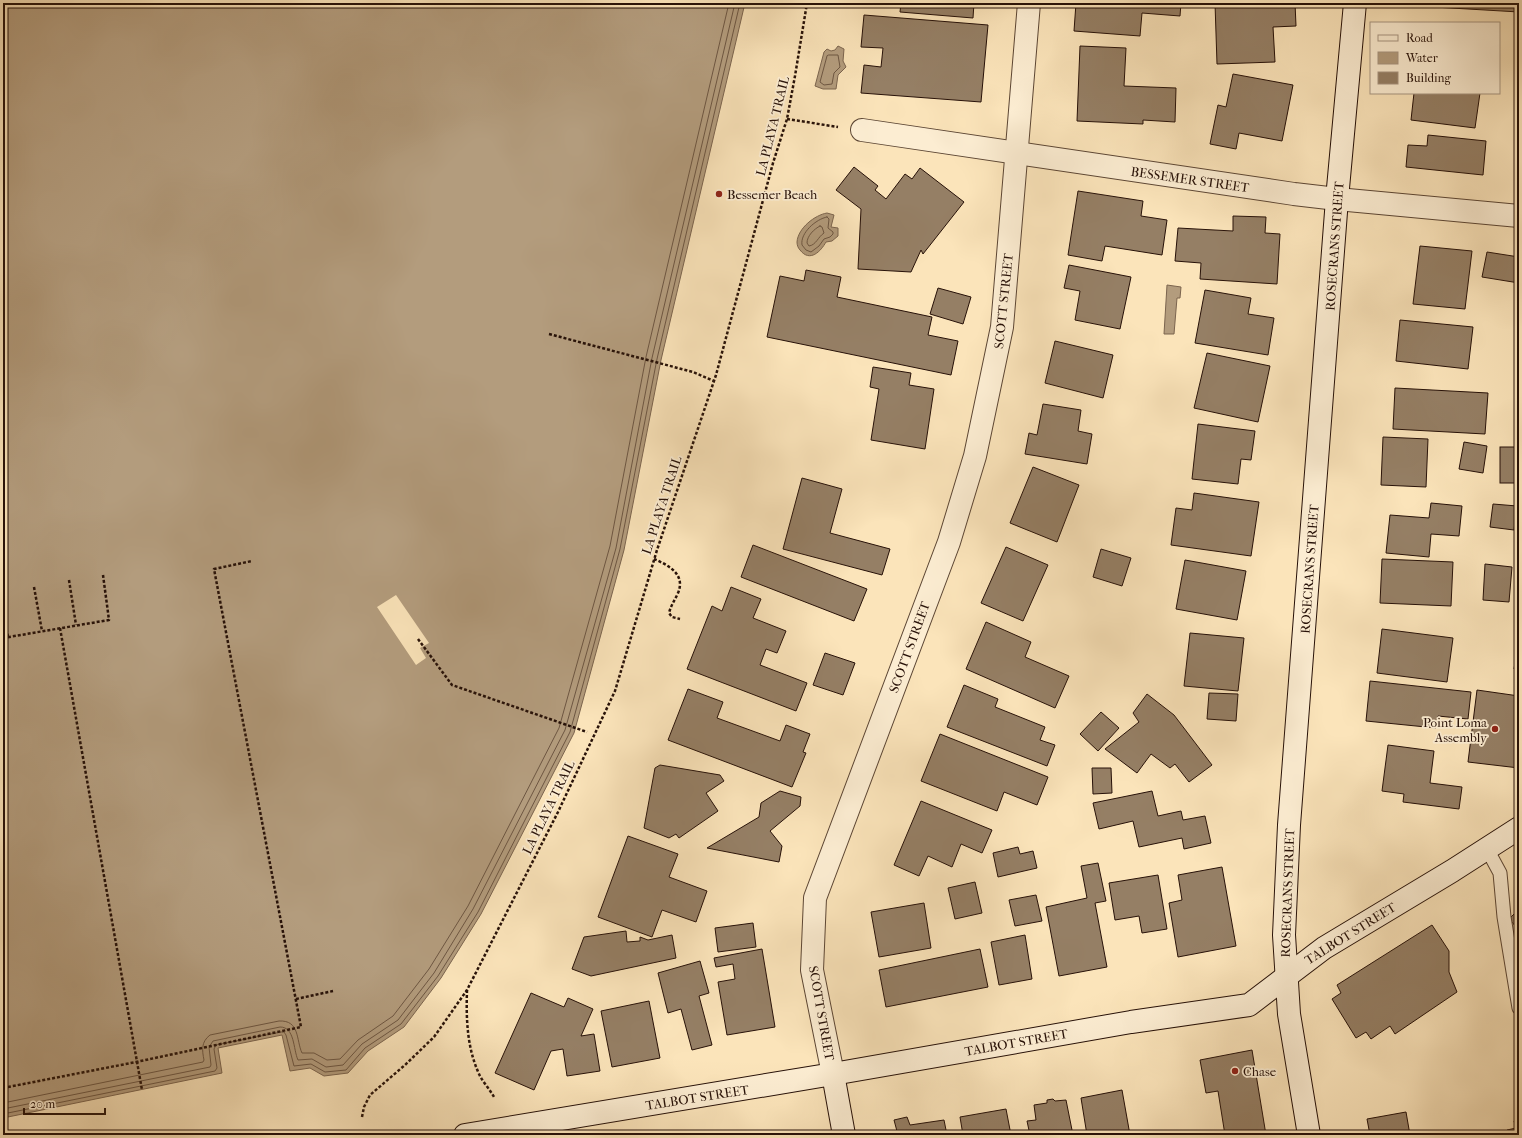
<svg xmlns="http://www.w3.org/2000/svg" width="1522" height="1138" font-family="'IM FELL French Canon',serif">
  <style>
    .water { fill: #b39c7d; stroke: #7b644e }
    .pier { fill: #fbe4ba }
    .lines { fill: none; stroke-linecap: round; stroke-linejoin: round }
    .shore { stroke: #6d5642; stroke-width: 1 }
    .building { fill: #957f65; stroke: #271108 }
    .lane-casing { stroke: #5c4634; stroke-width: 15 }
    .street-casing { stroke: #5c4634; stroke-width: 24 }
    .secondary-casing { stroke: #271108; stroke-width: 24 }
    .path { stroke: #271108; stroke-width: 2.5; stroke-dasharray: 3 2; stroke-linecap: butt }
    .lane { stroke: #fcedd2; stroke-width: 13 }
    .street { stroke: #fcedd2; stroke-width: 22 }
    .secondary { stroke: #fcedd2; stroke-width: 22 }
    .poi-dot { fill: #8f2418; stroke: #fcedd2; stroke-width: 1.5 }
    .labels { text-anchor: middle; stroke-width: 3.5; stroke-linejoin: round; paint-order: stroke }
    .street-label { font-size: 13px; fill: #271108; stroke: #fcedd2 }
    .poi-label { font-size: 13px; fill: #271108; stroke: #fcedd2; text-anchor: start }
  </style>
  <rect width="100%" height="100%" fill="#fbe4ba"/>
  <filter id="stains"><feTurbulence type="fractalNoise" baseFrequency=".005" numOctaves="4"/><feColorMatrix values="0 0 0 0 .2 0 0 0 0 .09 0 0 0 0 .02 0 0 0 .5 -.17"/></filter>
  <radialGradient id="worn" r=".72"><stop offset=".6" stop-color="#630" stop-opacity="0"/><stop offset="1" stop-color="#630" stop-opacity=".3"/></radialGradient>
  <g class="water">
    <polygon points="3,3 745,3 661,360 624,550 574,733 481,914 441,978 404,1027 368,1051 348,1073 324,1076 310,1068 290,1071 282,1035 218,1048 222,1073 3,1118"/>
    <polygon points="838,46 844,49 843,61 846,67 838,75 836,89 823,89 815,86 824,52 827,49 831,51 835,50"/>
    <path d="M827 213 834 215 831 227 838 228V236L832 241 826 242C821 251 810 263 800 250 798 248 797 245 797 242 798 228 815 215 827 213Z"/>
    <polygon points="1167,285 1181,287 1180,298 1177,298 1174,334 1164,334"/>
  </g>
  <polygon class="pier" points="396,595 429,643 420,648 426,658 416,665 377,607"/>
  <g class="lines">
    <g class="shore">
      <polygon points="829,55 838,55 840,67 834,73 832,84 824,85 820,82 827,56"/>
      <path d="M827 217 829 219 828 228 833 232V234L830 237 824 239 819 246 811 252 806 250 802 245C800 233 816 219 827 217Z"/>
      <path d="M820 226 822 227 824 233C818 237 816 245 809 246L807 243C807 236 814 229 820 226Z"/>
      <path d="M3 1103 203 1062 204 1060C202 1050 201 1042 210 1035L279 1021C300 1020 296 1040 302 1053H314L327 1060 340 1059 358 1040 393 1016 429 969 468 906 559 728 610 546 646 357 729 3"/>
      <path d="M3 1109 210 1067 211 1065 209 1047 213 1041 280 1027C295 1027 293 1049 298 1060L312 1059 326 1067 343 1065 362 1044 398 1020 434 973 473 909 565 730 616 548 652 358 735 3"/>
      <polyline points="3,1114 215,1071 217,1068 214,1049 216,1045 281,1032 284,1032 286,1035 294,1066 311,1064 325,1072 346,1070 365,1048 401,1024 438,976 478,912 570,732 620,549 657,359 740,3"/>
    </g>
  </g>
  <g class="building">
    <polygon points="901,3 974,3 973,18 900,12"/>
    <polygon points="1076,3 1181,3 1180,16 1142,13 1140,36 1074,31"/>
    <polygon points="1215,3 1295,3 1296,26 1273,27 1275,62 1217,64"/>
    <polygon points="1434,3 1519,3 1519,12 1434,7"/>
    <polygon points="864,15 988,25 981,102 861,93 864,65 881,67 883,48 861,47"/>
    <polygon points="1080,46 1126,48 1124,86 1176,88 1175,122 1143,120 1143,124 1077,121"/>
    <polygon points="1233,74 1293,85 1282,141 1239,133 1236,149 1210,144 1218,105 1226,107"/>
    <polygon points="1414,93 1480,93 1475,128 1411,120"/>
    <polygon points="1519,132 1519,180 1515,180"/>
    <polygon points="1428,135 1486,141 1483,175 1406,167 1408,145 1427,146"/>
    <polygon points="854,167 878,186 875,190 886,199 905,174 912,179 920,168 964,202 923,254 921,250 911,272 858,269 861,209 836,190"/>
    <polygon points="1078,191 1143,201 1141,216 1167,220 1162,255 1105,246 1102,261 1068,255"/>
    <polygon points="1233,216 1266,217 1265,233 1280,234 1277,284 1200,279 1201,263 1175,261 1178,228 1233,231"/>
    <polygon points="1420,246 1472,251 1465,309 1413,304"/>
    <polygon points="1487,252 1519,257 1519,283 1482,277"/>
    <polygon points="1069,265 1131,277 1120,329 1075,320 1080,291 1064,288"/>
    <polygon points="806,270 841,277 837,297 932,317 928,335 958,341 951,375 767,337 780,276 804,281"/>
    <polygon points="938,288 971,297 963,324 930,314"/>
    <polygon points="1205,290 1251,298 1248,314 1274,318 1268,355 1195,343"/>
    <polygon points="1400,320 1473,327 1468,369 1396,361"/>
    <polygon points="1055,341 1113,355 1103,398 1045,383"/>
    <polygon points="1207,353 1270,366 1258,422 1194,408"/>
    <polygon points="873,367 911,373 909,385 934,389 925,449 871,440 879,389 870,387"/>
    <polygon points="1395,388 1488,393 1485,434 1393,429"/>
    <polygon points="1043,404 1081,410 1078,431 1092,434 1087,464 1025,454 1029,433 1037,435"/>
    <polygon points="1198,424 1255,431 1251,460 1241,459 1238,484 1192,479"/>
    <polygon points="1383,437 1428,439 1426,487 1381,485"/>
    <polygon points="1464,442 1487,446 1483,473 1459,469"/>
    <rect x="1500" y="447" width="19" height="36"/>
    <polygon points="1033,467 1079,485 1057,542 1010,523"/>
    <polygon points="802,478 842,489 830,533 890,549 882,575 783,549"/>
    <polygon points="1194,493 1259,502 1251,556 1171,545 1176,508 1192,510"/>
    <polygon points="1431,503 1462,506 1459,536 1431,534 1429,557 1386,553 1390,515 1429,518"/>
    <polygon points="1493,504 1517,506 1514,530 1490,527"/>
    <polygon points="753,545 867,589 854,621 741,577"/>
    <polygon points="1006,547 1048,565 1023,621 981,603"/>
    <polygon points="1101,549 1131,558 1122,586 1093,577"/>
    <polygon points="1382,559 1453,562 1451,606 1380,603"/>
    <polygon points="1185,560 1246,571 1237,620 1176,609"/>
    <polygon points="1485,564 1512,567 1509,602 1483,600"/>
    <polygon points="731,587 761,599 753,618 786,631 777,653 766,649 760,665 807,683 796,711 687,669 712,606 722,611"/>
    <polygon points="986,622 1031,642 1025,657 1069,676 1055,708 966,669"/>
    <polygon points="1382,629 1453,638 1447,682 1377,673"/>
    <polygon points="1190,633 1244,638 1238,691 1184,686"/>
    <polygon points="1519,637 1519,670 1514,669"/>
    <polygon points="825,653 855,663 843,695 813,685"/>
    <polygon points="1370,681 1471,692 1468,719 1438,716 1436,728 1366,721"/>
    <polygon points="964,685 998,699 995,707 1045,727 1040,740 1055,745 1047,766 947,727"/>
    <polygon points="688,689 723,702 717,718 780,741 786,725 810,734 803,752 806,753 792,787 668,740"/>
    <polygon points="1477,690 1519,696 1519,768 1468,762"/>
    <polygon points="1209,693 1238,694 1236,721 1207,719"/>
    <polygon points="1147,694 1174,715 1212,765 1189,782 1175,764 1170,768 1151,754 1137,773 1105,749 1139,722 1133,713"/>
    <polygon points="1101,712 1119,728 1098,751 1080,734"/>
    <polygon points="940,734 1048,777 1037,805 1004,792 997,811 921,781"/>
    <polygon points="1388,745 1434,751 1430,783 1462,787 1459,809 1403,802 1404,794 1382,791"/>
    <polygon points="660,765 720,775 724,781 706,793 718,811 679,838 676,834 669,838 644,828 655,768"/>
    <polygon points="1092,768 1111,768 1112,793 1093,794"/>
    <polygon points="780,791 801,797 800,806 770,831 782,846 779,862 707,848 759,817 761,803"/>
    <polygon points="1152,791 1158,816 1181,811 1183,820 1205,816 1211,843 1184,849 1182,838 1139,847 1133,821 1099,829 1093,803"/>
    <polygon points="921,801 992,830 982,853 961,844 952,867 928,856 919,876 894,865"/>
    <polygon points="628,836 678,854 669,877 707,891 696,922 662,910 652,937 598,917"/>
    <polygon points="1018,847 1020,854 1033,851 1037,868 998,877 993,853"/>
    <polygon points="1098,863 1106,901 1095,903 1107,967 1059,976 1046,907 1087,898 1081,866"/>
    <polygon points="1222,867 1236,946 1178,957 1169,903 1182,900 1178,875"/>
    <polygon points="1158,875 1167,929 1142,933 1139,916 1115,920 1109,883"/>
    <polygon points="975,882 982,913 955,919 948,888"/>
    <polygon points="1036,895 1042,921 1015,926 1009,900"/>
    <polygon points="924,903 931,948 879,957 871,912"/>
    <polygon points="1519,909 1519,930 1509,919"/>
    <polygon points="753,923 756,947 718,952 715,928"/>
    <polygon points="1432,925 1449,951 1449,972 1457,992 1395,1034 1390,1026 1371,1039 1366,1032 1356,1038 1332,999 1341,993 1337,985"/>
    <polygon points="626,931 627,942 640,941 640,937 648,940 672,935 676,958 591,976 572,969 584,937"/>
    <polygon points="1025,935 1032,979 999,985 991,942"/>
    <polygon points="762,949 775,1027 727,1035 718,982 735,979 733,964 716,967 714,958"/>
    <polygon points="980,949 988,987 886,1007 879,970"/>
    <polygon points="700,961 709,993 699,996 712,1045 692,1050 681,1009 668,1013 658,973"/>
    <polygon points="531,993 564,1007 568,998 593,1009 581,1036 594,1034 600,1071 567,1076 563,1049 551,1051 534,1090 495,1073"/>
    <polygon points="649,1001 660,1058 612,1067 601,1011"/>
    <polygon points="1252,1050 1266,1135 1225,1135 1218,1091 1206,1093 1200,1060"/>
    <polygon points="1122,1090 1130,1135 1087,1135 1081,1098"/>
    <polygon points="1053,1099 1055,1101 1066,1100 1073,1135 1030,1135 1027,1121 1036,1120 1034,1105 1047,1103 1047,1100"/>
    <polygon points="1006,1109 1011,1135 963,1135 960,1117"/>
    <polygon points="1406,1112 1410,1135 1370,1135 1367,1119"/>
    <polygon points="907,1117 910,1125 944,1120 947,1135 898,1135 894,1120"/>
    <polygon points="1514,1121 1519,1121 1519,1135 1508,1135 1507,1130 1516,1128"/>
  </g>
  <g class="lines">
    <defs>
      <polyline id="lane" points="1487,849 1500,873 1504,917 1519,1008"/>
      <g id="street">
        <polyline points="862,130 1294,194 1337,199 1519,216"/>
        <polyline points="833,1074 812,970 815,898 949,542 975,456 1002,327 1029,3"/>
      </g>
      <g id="secondary">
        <polyline points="833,1074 844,1135"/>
        <polyline points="465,1135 833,1074 1131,1022 1249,1005 1324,948 1452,871 1519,828"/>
        <polyline points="1309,1135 1289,1014 1284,935 1289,825 1337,199 1355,3"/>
      </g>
    </defs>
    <use href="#lane" class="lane-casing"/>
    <use href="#street" class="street-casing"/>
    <use href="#secondary" class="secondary-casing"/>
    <g class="path">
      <polyline points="787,119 838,127"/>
      <polyline points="549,334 693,372 714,381"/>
      <path d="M654 559C668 565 686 574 678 593 675 600 671 605 669 613L672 617 680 619"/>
      <polyline points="69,580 76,625"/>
      <polyline points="34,587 42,631"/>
      <polyline points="3,609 8,637"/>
      <polyline points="60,628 142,1090"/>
      <polyline points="3,638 109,620 103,575"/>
      <polyline points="418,639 452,685 587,732"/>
      <path d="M467 990C466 1020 467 1049 480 1076 484 1083 490 1090 494 1097"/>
      <polyline points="296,999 333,991"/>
      <polyline points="3,1088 136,1062 301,1027 214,569 252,561"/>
      <polyline points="362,1117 364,1107 370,1095 405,1065 434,1037 467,990 558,812 615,691 657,550 716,375 773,163 787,119 795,76 807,3"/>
    </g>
    <use href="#lane" class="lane"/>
    <use href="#street" class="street"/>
    <use href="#secondary" class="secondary"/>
  </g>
  <g class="poi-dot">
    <circle cx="719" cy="194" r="4"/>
    <circle cx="1495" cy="729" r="4"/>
    <circle cx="1235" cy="1071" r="4"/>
  </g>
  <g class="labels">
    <g class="street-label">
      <text transform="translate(772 126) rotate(-76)" y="5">LA PLAYA TRAIL</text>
      <text transform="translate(1190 179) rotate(8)" y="5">BESSEMER STREET</text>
      <text transform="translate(1334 246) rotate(-86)" y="5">ROSECRANS STREET</text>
      <text transform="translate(1003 301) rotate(-84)" y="5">SCOTT STREET</text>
      <text transform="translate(661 505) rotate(-72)" y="5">LA PLAYA TRAIL</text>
      <text transform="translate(1309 569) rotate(-86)" y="5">ROSECRANS STREET</text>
      <text transform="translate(909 647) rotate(-70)" y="5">SCOTT STREET</text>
      <text transform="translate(548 807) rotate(-64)" y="5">LA PLAYA TRAIL</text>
      <text transform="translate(1287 893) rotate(-88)" y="5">ROSECRANS STREET</text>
      <text transform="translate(1350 933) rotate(-32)" y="5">TALBOT STREET</text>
      <text transform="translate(822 1013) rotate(80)" y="5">SCOTT STREET</text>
      <text transform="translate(1016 1042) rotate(-10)" y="5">TALBOT STREET</text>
      <text transform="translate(697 1097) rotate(-9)" y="5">TALBOT STREET</text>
    </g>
    <g class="poi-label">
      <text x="727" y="199">Bessemer Beach</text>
      <text x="1487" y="727" text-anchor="end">Point Loma<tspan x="1487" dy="15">Assembly</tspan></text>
      <text x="1243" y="1076">Chase</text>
    </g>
  </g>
  <rect width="1522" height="1138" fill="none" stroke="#fbe4ba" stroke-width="16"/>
  <rect x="4" y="4" width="1514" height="1130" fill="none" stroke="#271108" stroke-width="2"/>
  <rect x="8" y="8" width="1506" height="1122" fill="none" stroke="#271108"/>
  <rect x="1370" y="22" width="130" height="72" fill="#fcedd2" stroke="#a79581"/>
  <rect x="1378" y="35" width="20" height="6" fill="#fcedd2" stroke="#a79581"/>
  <text x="1406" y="42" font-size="12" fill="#271108">Road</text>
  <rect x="1378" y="52" width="20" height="12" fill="#b39c7d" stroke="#a79581"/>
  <text x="1406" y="62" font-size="12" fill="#271108">Water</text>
  <rect x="1378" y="72" width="20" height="12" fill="#957f65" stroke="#a79581"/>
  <text x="1406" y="82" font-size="12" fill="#271108">Building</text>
  <path d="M24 1108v6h81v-6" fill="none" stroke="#271108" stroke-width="2"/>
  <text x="30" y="1108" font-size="12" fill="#271108" stroke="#fcedd2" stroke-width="3" paint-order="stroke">20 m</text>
  <rect width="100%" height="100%" filter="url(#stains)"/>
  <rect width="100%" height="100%" fill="url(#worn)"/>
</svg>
